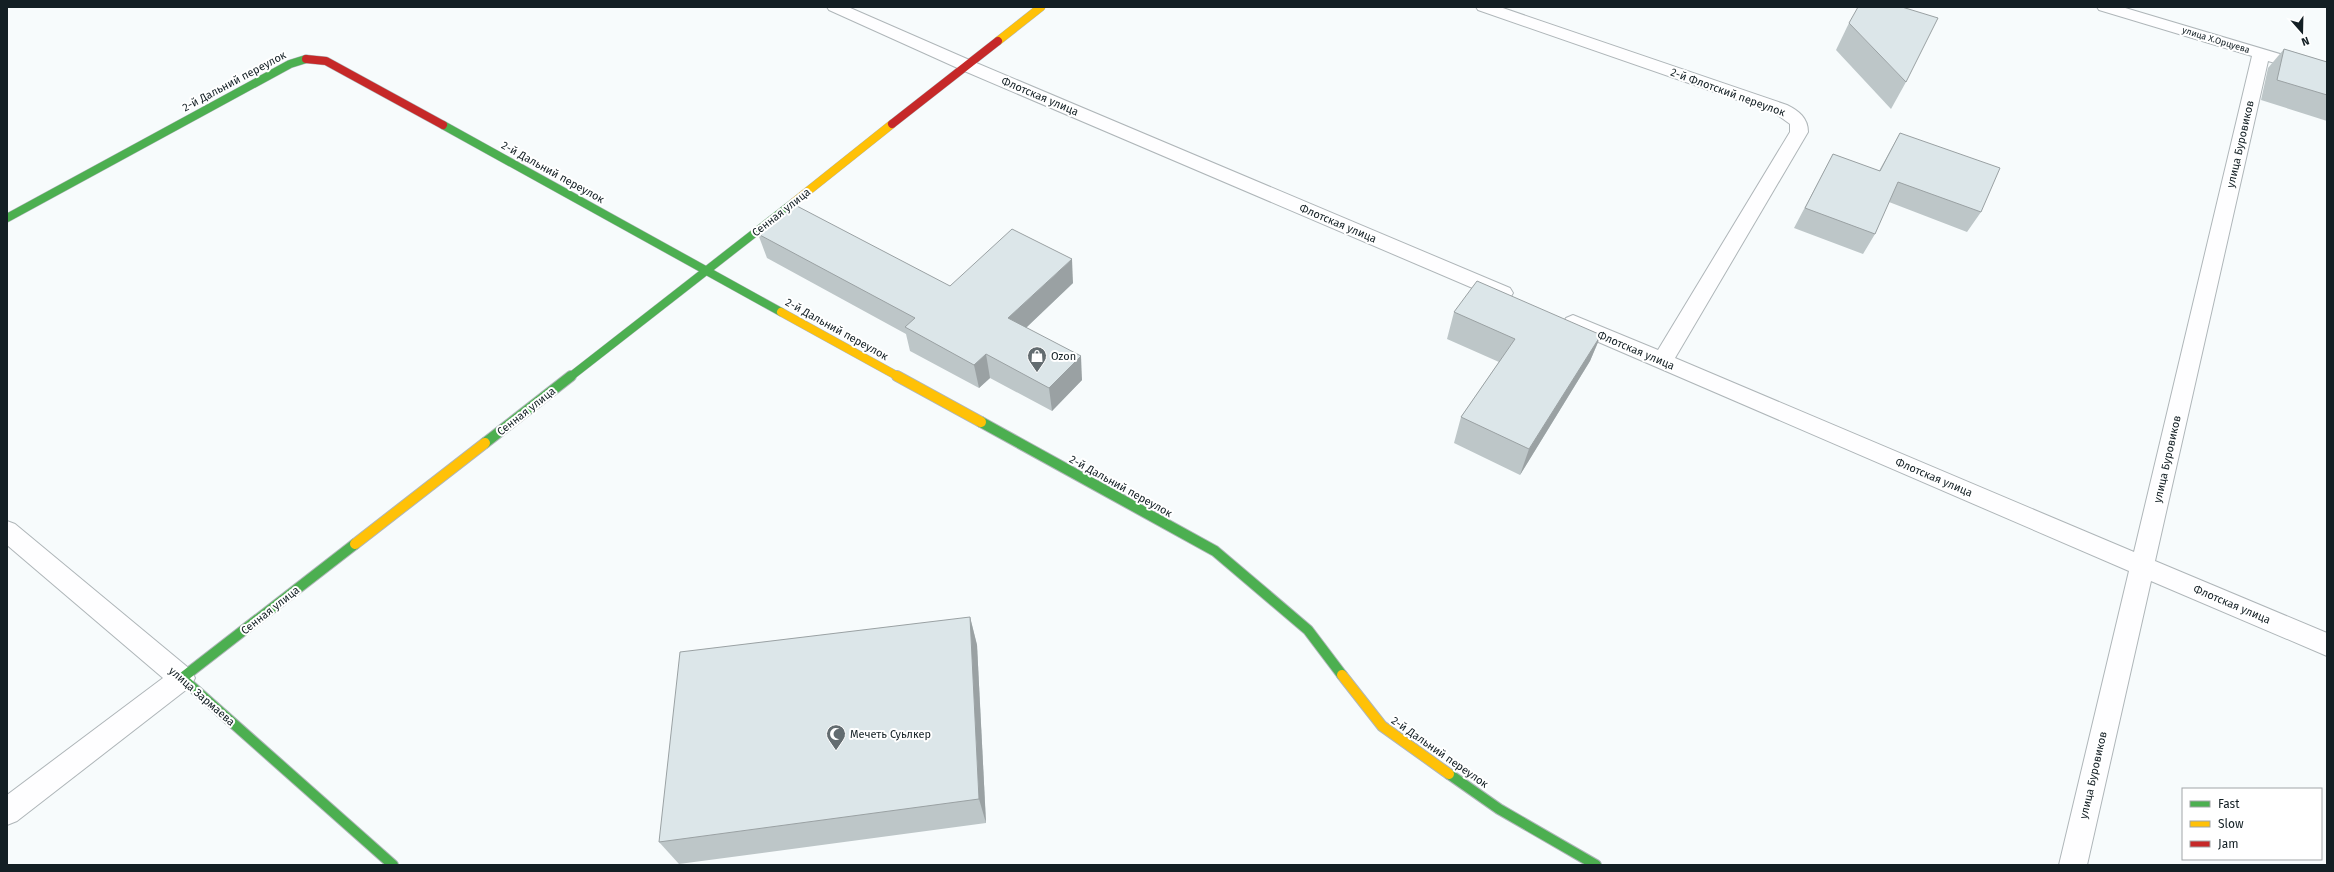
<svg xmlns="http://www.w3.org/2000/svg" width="2334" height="872" font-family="'Fira Sans',sans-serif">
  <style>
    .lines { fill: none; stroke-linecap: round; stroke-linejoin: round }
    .street-casing { stroke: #afb6b9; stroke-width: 2 }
    .fast-far1-casing { stroke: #afb6b9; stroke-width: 9 }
    .fast-casing { stroke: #afb6b9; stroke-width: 12 }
    .slow-far1-casing { stroke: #afb6b9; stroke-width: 9 }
    .slow-casing { stroke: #afb6b9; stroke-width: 12 }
    .jam-casing { stroke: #afb6b9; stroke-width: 9 }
    .street { fill: #fefeff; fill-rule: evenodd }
    .fast-far1 { stroke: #4caf50; stroke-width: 8 }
    .fast { stroke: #4caf50; stroke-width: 10 }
    .slow-far1 { stroke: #ffc107; stroke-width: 8 }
    .slow { stroke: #ffc107; stroke-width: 10 }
    .jam { stroke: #c62828; stroke-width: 8 }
    .wall { fill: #bdc6c8 }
    .shaded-wall { fill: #9aa1a3 }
    .building { fill: #dce6e9; stroke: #9aa1a3 }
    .labels { text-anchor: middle; stroke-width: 4; stroke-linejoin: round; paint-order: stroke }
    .far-street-label { font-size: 9px; fill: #131f24; stroke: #fff }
    .street-label { font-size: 11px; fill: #131f24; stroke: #fff }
    .poi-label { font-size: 11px; fill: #131f24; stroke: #fff; text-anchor: start }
  </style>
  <rect width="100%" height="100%" fill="#f7fbfc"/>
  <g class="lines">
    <defs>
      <g id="street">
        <polygon points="827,7 848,7 974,62 1510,288 1513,293 1510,298 1503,300 1496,298 962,70 829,10"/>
        <path d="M1476 7H1500L1787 105C1799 111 1808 118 1808 132L1675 358 2134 552 2252 56 2099 10 2097 7H2122L2327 68V78L2268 61 2155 561 2327 633V656L2151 581 2087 865H2059L2129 571 1566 328 1563 323 1566 318 1573 315 1658 350 1790 132V124L1775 113 1478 10Z"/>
        <polygon points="7,521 15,524 191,670 195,678 191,686 17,821 7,825 7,795 163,678 7,545"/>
      </g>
      <g id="fast-far1">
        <polyline points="443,125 781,312"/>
        <polyline points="7,218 290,64 306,59"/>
        <polyline points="570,377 793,203"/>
      </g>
      <g id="fast">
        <polyline points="981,422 1215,551 1308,630 1342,675"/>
        <polyline points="485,443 571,376"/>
        <polyline points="355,544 182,678 393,865"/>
        <polyline points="1449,774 1499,809 1596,865"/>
      </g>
      <g id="slow-far1">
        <polyline points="998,41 1041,7"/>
        <polyline points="793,203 892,124"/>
        <polyline points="781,312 899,377"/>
      </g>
      <g id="slow">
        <polyline points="897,376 981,422"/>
        <polyline points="355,544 485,443"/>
        <polyline points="1342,675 1382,726 1449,774"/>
      </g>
      <g id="jam">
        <polyline points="306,59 326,61 443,125"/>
        <polyline points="892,124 998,41"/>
      </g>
    </defs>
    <use href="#street" class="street-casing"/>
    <use href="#fast-far1" class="fast-far1-casing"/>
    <use href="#fast" class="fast-casing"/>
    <use href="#slow-far1" class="slow-far1-casing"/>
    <use href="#slow" class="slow-casing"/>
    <use href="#jam" class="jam-casing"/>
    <use href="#street" class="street"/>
    <use href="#fast-far1" class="fast-far1"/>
    <use href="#fast" class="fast"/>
    <use href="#slow-far1" class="slow-far1"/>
    <use href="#slow" class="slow"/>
    <use href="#jam" class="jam"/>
  </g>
  <g class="wall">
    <polygon points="1849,23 1906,82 1891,109 1836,50"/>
    <polygon points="2284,49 2327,62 2327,121 2261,100 2268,68"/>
    <polygon points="1900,133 1981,212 1967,232 1889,202 1875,234 1863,254 1794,228 1833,154 1879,171"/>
    <polygon points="758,234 950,286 1073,283 1026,328 1082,380 1052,411 990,378 979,388 910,351 906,334 767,258"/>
    <polygon points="1454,312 1601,335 1590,361 1520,475 1454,443 1461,417 1499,362 1447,339"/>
    <polygon points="970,617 977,645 986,823 679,864 659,842"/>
  </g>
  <g class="shaded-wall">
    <polygon points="1072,259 1073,283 1011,342 1008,318"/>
    <polygon points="1601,335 1590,361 1520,475 1529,449"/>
    <polygon points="986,354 990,378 979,388 974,365"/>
    <polygon points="1081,356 1082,380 1052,411 1049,388"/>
    <polygon points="970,617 977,645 986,823 979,799"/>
  </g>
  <g class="building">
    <polygon points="1858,7 1902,7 1938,18 1906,82 1849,23"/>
    <polygon points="2284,49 2327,62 2327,95 2277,80"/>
    <polygon points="1900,133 2000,168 1981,212 1898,182 1875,234 1805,208 1833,154 1880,171"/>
    <polygon points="795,205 950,286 1012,229 1072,259 1008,318 1081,356 1049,388 986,354 974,365 905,327 915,318 758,234"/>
    <polygon points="1477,281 1601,335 1529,449 1461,417 1515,339 1454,312"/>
    <polygon points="970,617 979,799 659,842 680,652"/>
  </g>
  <defs>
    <symbol id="shop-pin" viewBox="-11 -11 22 30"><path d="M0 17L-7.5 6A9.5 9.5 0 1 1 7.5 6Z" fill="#636c70" stroke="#fff"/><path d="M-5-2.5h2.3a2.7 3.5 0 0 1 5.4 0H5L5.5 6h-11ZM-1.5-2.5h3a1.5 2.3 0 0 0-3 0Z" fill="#fff"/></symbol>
    <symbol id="mosque-pin" viewBox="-11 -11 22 30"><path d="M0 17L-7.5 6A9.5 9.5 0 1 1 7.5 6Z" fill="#636c70" stroke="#fff"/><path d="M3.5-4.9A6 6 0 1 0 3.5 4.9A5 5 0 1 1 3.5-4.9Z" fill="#fff"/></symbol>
  </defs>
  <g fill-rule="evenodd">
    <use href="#shop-pin" x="1026" y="345" width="22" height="30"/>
    <use href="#mosque-pin" x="825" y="723" width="22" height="30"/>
  </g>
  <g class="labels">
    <g class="far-street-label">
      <text transform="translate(2216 40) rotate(17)" y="3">улица Х.Орцуева</text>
    </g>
    <g class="street-label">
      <text transform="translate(234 81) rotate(-28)" y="4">2-й Дальний переулок</text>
      <text transform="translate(1728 92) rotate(20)" y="4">2-й Флотский переулок</text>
      <text transform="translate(1040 96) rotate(23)" y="4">Флотская улица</text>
      <text transform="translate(2240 144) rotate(-77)" y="4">улица Буровиков</text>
      <text transform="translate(553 172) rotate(29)" y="4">2-й Дальний переулок</text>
      <text transform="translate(781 212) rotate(-38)" y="4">Сенная улица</text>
      <text transform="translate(1338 223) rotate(23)" y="4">Флотская улица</text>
      <text transform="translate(837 329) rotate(29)" y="4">2-й Дальний переулок</text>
      <text transform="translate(1636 350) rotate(23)" y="4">Флотская улица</text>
      <text transform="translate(526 411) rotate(-38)" y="4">Сенная улица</text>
      <text transform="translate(2167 459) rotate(-77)" y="4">улица Буровиков</text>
      <text transform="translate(1934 477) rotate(23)" y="4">Флотская улица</text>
      <text transform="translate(1121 486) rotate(29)" y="4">2-й Дальний переулок</text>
      <text transform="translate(2232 604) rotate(23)" y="4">Флотская улица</text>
      <text transform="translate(270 610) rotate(-38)" y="4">Сенная улица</text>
      <text transform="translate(202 696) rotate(41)" y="4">улица Зармаева</text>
      <text transform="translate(1440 752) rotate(35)" y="4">2-й Дальний переулок</text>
      <text transform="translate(2093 775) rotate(-77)" y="4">улица Буровиков</text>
    </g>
    <g class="poi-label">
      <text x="1051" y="360">Ozon</text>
      <text x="850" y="738">Мечеть Суьлкер</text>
    </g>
  </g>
  <rect width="2334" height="872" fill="none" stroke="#131f24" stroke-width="16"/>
  <rect x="2182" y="788" width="140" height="72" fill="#ffffff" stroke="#a1a5a7"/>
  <rect x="2190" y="801" width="20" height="6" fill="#4caf50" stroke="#a1a5a7"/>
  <text x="2218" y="808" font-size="12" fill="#131f24">Fast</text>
  <rect x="2190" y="821" width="20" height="6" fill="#ffc107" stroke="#a1a5a7"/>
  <text x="2218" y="828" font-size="12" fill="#131f24">Slow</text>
  <rect x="2190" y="841" width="20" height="6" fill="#c62828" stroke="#a1a5a7"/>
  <text x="2218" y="848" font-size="12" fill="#131f24">Jam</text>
  <g transform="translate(2302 32) rotate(160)" stroke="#ffffff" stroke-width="3" paint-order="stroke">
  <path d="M0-3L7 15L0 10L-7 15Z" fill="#131f24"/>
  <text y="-6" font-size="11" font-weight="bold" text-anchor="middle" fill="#131f24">N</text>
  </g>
</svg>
